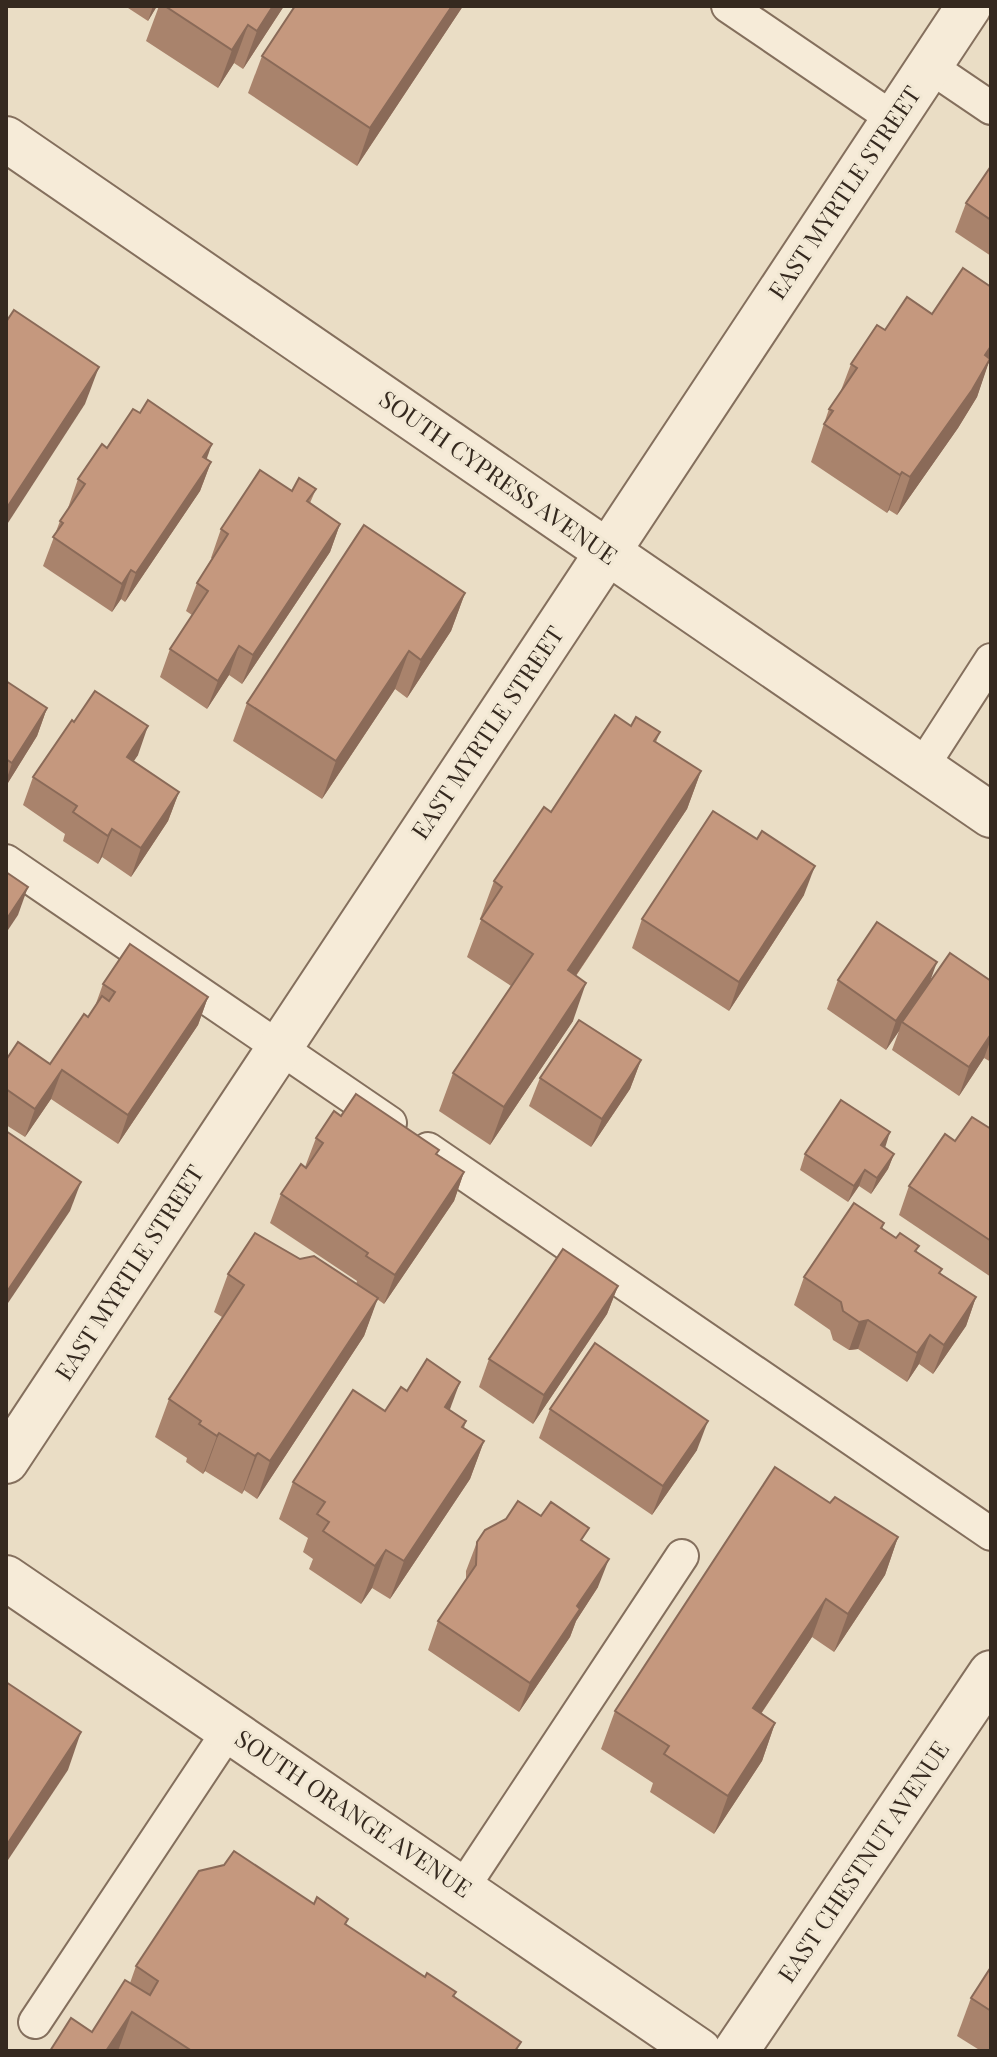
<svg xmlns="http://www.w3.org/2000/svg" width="997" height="2057" font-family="'Playfair Display',serif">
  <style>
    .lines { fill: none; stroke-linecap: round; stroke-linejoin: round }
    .service-casing { stroke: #846f5d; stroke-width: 36 }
    .minor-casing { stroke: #846f5d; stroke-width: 48 }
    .tertiary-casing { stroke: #846f5d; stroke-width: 48 }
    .service { stroke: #f6ebd8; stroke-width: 32 }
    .minor { stroke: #f6ebd8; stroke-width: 44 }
    .tertiary { stroke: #f6ebd8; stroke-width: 44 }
    .wall { fill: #a9836c }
    .shaded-wall { fill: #8a6a58 }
    .building { fill: #c5987e; stroke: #8a6a58; stroke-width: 2 }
    .labels { text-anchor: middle; stroke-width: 6; stroke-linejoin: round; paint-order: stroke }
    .street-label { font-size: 24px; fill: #35291f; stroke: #f2e8d4 }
  </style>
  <rect width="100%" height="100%" fill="#eaddc5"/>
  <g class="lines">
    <defs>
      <g id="service">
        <polyline points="728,6 894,119"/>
        <polyline points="929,66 991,108"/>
        <polyline points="922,767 991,660"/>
        <polyline points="6,861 390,1123"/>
        <polyline points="428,1149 991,1534"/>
        <polyline points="462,1889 682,1556"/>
        <polyline points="35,2022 229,1730"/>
      </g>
      <g id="minor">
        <polyline points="6,139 991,815"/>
        <polyline points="6,1461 969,6"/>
        <polyline points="6,1578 699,2051"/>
      </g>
      <polyline id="tertiary" points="736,2051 991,1673"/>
    </defs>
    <use href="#service" class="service-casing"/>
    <use href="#minor" class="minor-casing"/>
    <use href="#tertiary" class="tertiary-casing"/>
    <use href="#service" class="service"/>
    <use href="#minor" class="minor"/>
    <use href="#tertiary" class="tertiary"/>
  </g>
  <g class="wall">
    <polygon points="125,6 157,6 148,21"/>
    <polygon points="159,6 284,6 243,69 234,63 218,88 146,41"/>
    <polygon points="295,6 463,6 357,166 248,93 262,56"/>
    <polygon points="991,166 991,256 955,232 966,203"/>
    <polygon points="991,287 991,354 977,397 958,428 897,515 889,510 887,513 811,462 829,409 840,393 851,364 885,330 932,314"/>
    <polygon points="107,448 207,459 211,462 200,491 125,602 121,599 112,612 43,566 60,521 69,508 68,508 78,479"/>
    <polygon points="316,489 310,503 340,524 330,552 242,684 229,675 207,709 160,677 170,649 192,615 186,611 197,583 212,558 211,558 221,529 292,491"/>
    <polygon points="465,593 451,631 407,698 395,689 322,799 233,741 247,703"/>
    <polygon points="6,681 47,708 37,736 6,786"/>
    <polygon points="631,726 660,732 656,742 701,771 687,809 576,976 573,1021 490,1145 439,1111 453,1073 511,986 467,957 481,920 480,919 494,881 551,812"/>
    <polygon points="138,755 133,761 179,792 168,821 131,877 102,857 98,864 63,841 65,834 23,805 33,777"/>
    <polygon points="804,895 729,1011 632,948 642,919"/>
    <polygon points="838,980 991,981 991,1062 984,1058 959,1096 892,1050 899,1031 886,1050 827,1009"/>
    <polygon points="103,984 208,997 198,1025 118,1144 51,1099 25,1137 6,1125 6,1060 50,1064 94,1009"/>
    <polygon points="641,1060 630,1089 591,1147 529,1106 540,1078"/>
    <polygon points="341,1116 439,1150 437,1154 464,1172 454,1201 384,1304 377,1299 364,1336 257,1499 244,1490 242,1494 205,1471 203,1474 186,1462 187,1458 155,1437 169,1399 222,1317 214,1312 228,1274 300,1259 356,1284 357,1281 270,1223 281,1194 305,1167 316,1138"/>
    <polygon points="991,1129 991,1277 899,1215 909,1186 955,1141"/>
    <polygon points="885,1148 894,1154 888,1169 871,1194 859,1186 848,1202 800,1170 805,1154"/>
    <polygon points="884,1223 882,1229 896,1238 919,1246 916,1252 942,1269 940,1273 976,1297 966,1326 933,1374 919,1364 907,1382 858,1349 849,1350 833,1340 830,1330 794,1305 804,1277"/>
    <polygon points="618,1286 607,1314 533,1424 479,1387 489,1359"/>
    <polygon points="407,1391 450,1410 466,1421 464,1428 484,1441 470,1479 390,1599 372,1588 361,1604 309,1569 313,1559 303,1552 308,1538 279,1519 293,1482 385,1411"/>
    <polygon points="550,1409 697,1450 652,1515 539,1438"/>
    <polygon points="541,1516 584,1542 598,1587 576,1621 570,1637 519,1712 428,1650 438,1621 466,1580 466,1571 477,1542"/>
    <polygon points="898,1537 885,1575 834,1652 812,1637 761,1714 775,1723 762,1761 714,1834 650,1792 653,1783 601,1749 615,1711"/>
    <polygon points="346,1925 425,1977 456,1992 454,1997 518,2051 50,2051 92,2032 130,1983 136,1966"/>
    <polygon points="991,1967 991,2051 981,2051 957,2036 971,1998"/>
  </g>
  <g class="shaded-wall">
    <polygon points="153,6 157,6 148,21"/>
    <polygon points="273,6 284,6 243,69 257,31"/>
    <polygon points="452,6 463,6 357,166 370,128"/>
    <polygon points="248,25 234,63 218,88 232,50"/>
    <polygon points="991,336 991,354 988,364 990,359 977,397 958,428 897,515 910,477"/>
    <polygon points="99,367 85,404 6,526 6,509"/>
    <polygon points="212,444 202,472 203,457"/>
    <polygon points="211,462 200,491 125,602 136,573"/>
    <polygon points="902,472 889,510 887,513 900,475"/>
    <polygon points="340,524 330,552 242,684 253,655"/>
    <polygon points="131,570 121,599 112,612 122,584"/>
    <polygon points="465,593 451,631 407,698 421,660"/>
    <polygon points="239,646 229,675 207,709 218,681"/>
    <polygon points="409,651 395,689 322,799 336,761"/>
    <polygon points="47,708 37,736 6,786 6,781 12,763"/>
    <polygon points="148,726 138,755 117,786 127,757"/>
    <polygon points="701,771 687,809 554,1008 568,970"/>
    <polygon points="179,792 168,821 131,877 141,848"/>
    <polygon points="112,829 102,857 98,864 108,836"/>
    <polygon points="815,866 804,895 729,1011 739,982"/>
    <polygon points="28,887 18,915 6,933 6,920"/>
    <polygon points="937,962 927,990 902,1022 899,1031 886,1050 896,1021"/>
    <polygon points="586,983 573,1021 490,1145 504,1107"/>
    <polygon points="208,997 198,1025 118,1144 128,1115"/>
    <polygon points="991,1034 991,1039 984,1058 959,1096 969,1067"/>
    <polygon points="641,1060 630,1089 591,1147 602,1119"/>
    <polygon points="62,1070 51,1099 25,1137 35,1109"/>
    <polygon points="890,1132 885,1148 881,1145"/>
    <polygon points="894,1154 888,1169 871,1194 877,1178"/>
    <polygon points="865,1170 859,1186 848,1202 854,1186"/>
    <polygon points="464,1172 454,1201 384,1304 395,1275"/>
    <polygon points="81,1182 70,1211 6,1306 6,1293"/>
    <polygon points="618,1286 607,1314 533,1424 544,1395"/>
    <polygon points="976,1297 966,1326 933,1374 944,1345"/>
    <polygon points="378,1298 364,1336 257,1499 270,1461"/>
    <polygon points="868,1320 858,1349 849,1350 859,1322"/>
    <polygon points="930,1335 919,1364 907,1382 917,1353"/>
    <polygon points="460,1382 446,1420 445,1407"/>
    <polygon points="708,1421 697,1450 652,1515 663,1486"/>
    <polygon points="219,1433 205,1471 203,1474 217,1436"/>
    <polygon points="484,1441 470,1479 390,1599 404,1561"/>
    <polygon points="258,1453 244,1490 242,1494 255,1456"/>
    <polygon points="898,1537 885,1575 834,1652 848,1614"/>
    <polygon points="386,1550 372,1588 361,1604 375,1566"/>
    <polygon points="609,1559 598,1587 576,1621 570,1637 519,1712 530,1683 577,1606"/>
    <polygon points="826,1599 812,1637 739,1746 753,1708"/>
    <polygon points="775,1723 762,1761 714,1834 728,1796"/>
    <polygon points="81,1732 68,1770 6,1863 6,1846"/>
    <polygon points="132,2012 118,2051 106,2051"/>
  </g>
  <g class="building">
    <polygon points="165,6 273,6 257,31 248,25 232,50"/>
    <polygon points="295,6 452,6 370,128 262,56"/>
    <polygon points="991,166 991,220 966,203"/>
    <polygon points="963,268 991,287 991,346 985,355 990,359 972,390 910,477 902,472 900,475 824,424 833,411 829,409 857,368 851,364 877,325 885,330 907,297 932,314"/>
    <polygon points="14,310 99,367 6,509 6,322"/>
    <polygon points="148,400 212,444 203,457 211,462 136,573 131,570 122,584 53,537 63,523 60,521 85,484 78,479 102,444 107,448 133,409 140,413"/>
    <polygon points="260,470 292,491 299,478 316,489 307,501 340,524 253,655 239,646 218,681 170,649 208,591 197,583 228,534 221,529"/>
    <polygon points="364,525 465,593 421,660 409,651 336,761 247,703"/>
    <polygon points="6,681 47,708 12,763 6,759"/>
    <polygon points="95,691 148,726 127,757 179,792 141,848 112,829 108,836 73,812 77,806 33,777 72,720 74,722"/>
    <polygon points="615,715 631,726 636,717 660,732 654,741 701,771 568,970 586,983 504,1107 453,1073 533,954 481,919 502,887 494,881 544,807 551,812"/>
    <polygon points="713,811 757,839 762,831 815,866 739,982 642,919"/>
    <polygon points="6,872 28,887 6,920"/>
    <polygon points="877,922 937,962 896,1021 838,980"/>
    <polygon points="130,944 208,997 128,1115 62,1070 35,1109 6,1089 6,1060 18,1042 50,1064 84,1014 88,1017 102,996 109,1001 115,992 103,984"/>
    <polygon points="950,953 991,981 991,1034 969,1067 902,1022"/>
    <polygon points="579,1020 641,1060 602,1119 540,1078"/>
    <polygon points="356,1094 439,1150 436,1154 464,1172 395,1275 366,1256 368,1253 281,1194 301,1164 306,1168 323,1143 316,1138 334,1111 341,1116"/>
    <polygon points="841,1100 890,1132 881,1145 894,1154 877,1178 865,1170 854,1186 805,1154"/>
    <polygon points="972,1117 991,1129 991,1241 909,1186 945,1134 955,1141"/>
    <polygon points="6,1131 81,1182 6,1293"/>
    <polygon points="854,1203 884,1223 881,1228 896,1238 900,1233 919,1246 915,1251 942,1269 939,1273 976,1297 944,1345 930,1335 917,1353 868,1320 859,1322 843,1311 841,1302 804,1277"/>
    <polygon points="255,1233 300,1259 314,1256 378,1298 270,1461 258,1453 255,1456 219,1433 217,1436 199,1424 201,1421 169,1399 244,1285 228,1274"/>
    <polygon points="563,1249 618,1286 544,1395 489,1359"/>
    <polygon points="595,1343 708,1421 663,1486 550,1409"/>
    <polygon points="427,1359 460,1382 445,1407 466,1421 462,1427 484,1441 404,1561 386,1550 375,1566 323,1531 329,1522 317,1514 325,1502 293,1482 353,1390 385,1411 401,1387 407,1391"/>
    <polygon points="775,1467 830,1503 835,1497 898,1537 848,1614 826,1599 753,1708 775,1723 728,1796 664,1754 669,1746 615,1711"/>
    <polygon points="518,1501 541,1516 551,1502 589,1528 581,1540 609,1559 577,1606 580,1609 530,1683 438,1621 476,1565 477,1542 485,1530 506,1519"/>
    <polygon points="6,1682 81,1732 6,1846"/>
    <polygon points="234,1851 314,1904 317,1897 348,1919 345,1924 425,1977 427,1973 456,1992 453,1996 521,2042 515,2051 192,2051 132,2012 106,2051 50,2051 71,2018 92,2032 125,1980 150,1995 158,1981 136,1966 199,1871 224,1865"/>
    <polygon points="991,1967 991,2011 971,1998"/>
  </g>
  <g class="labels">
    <g class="street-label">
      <text transform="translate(845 193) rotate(-56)" y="8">EAST MYRTLE STREET</text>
      <text transform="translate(498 478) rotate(35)" y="8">SOUTH CYPRESS AVENUE</text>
      <text transform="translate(488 733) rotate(-56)" y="8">EAST MYRTLE STREET</text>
      <text transform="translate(130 1273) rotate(-57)" y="8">EAST MYRTLE STREET</text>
      <text transform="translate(353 1814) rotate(34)" y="8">SOUTH ORANGE AVENUE</text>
      <text transform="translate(864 1862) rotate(-56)" y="8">EAST CHESTNUT AVENUE</text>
    </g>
  </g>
  <rect width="997" height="2057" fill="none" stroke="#35291f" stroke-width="16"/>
</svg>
